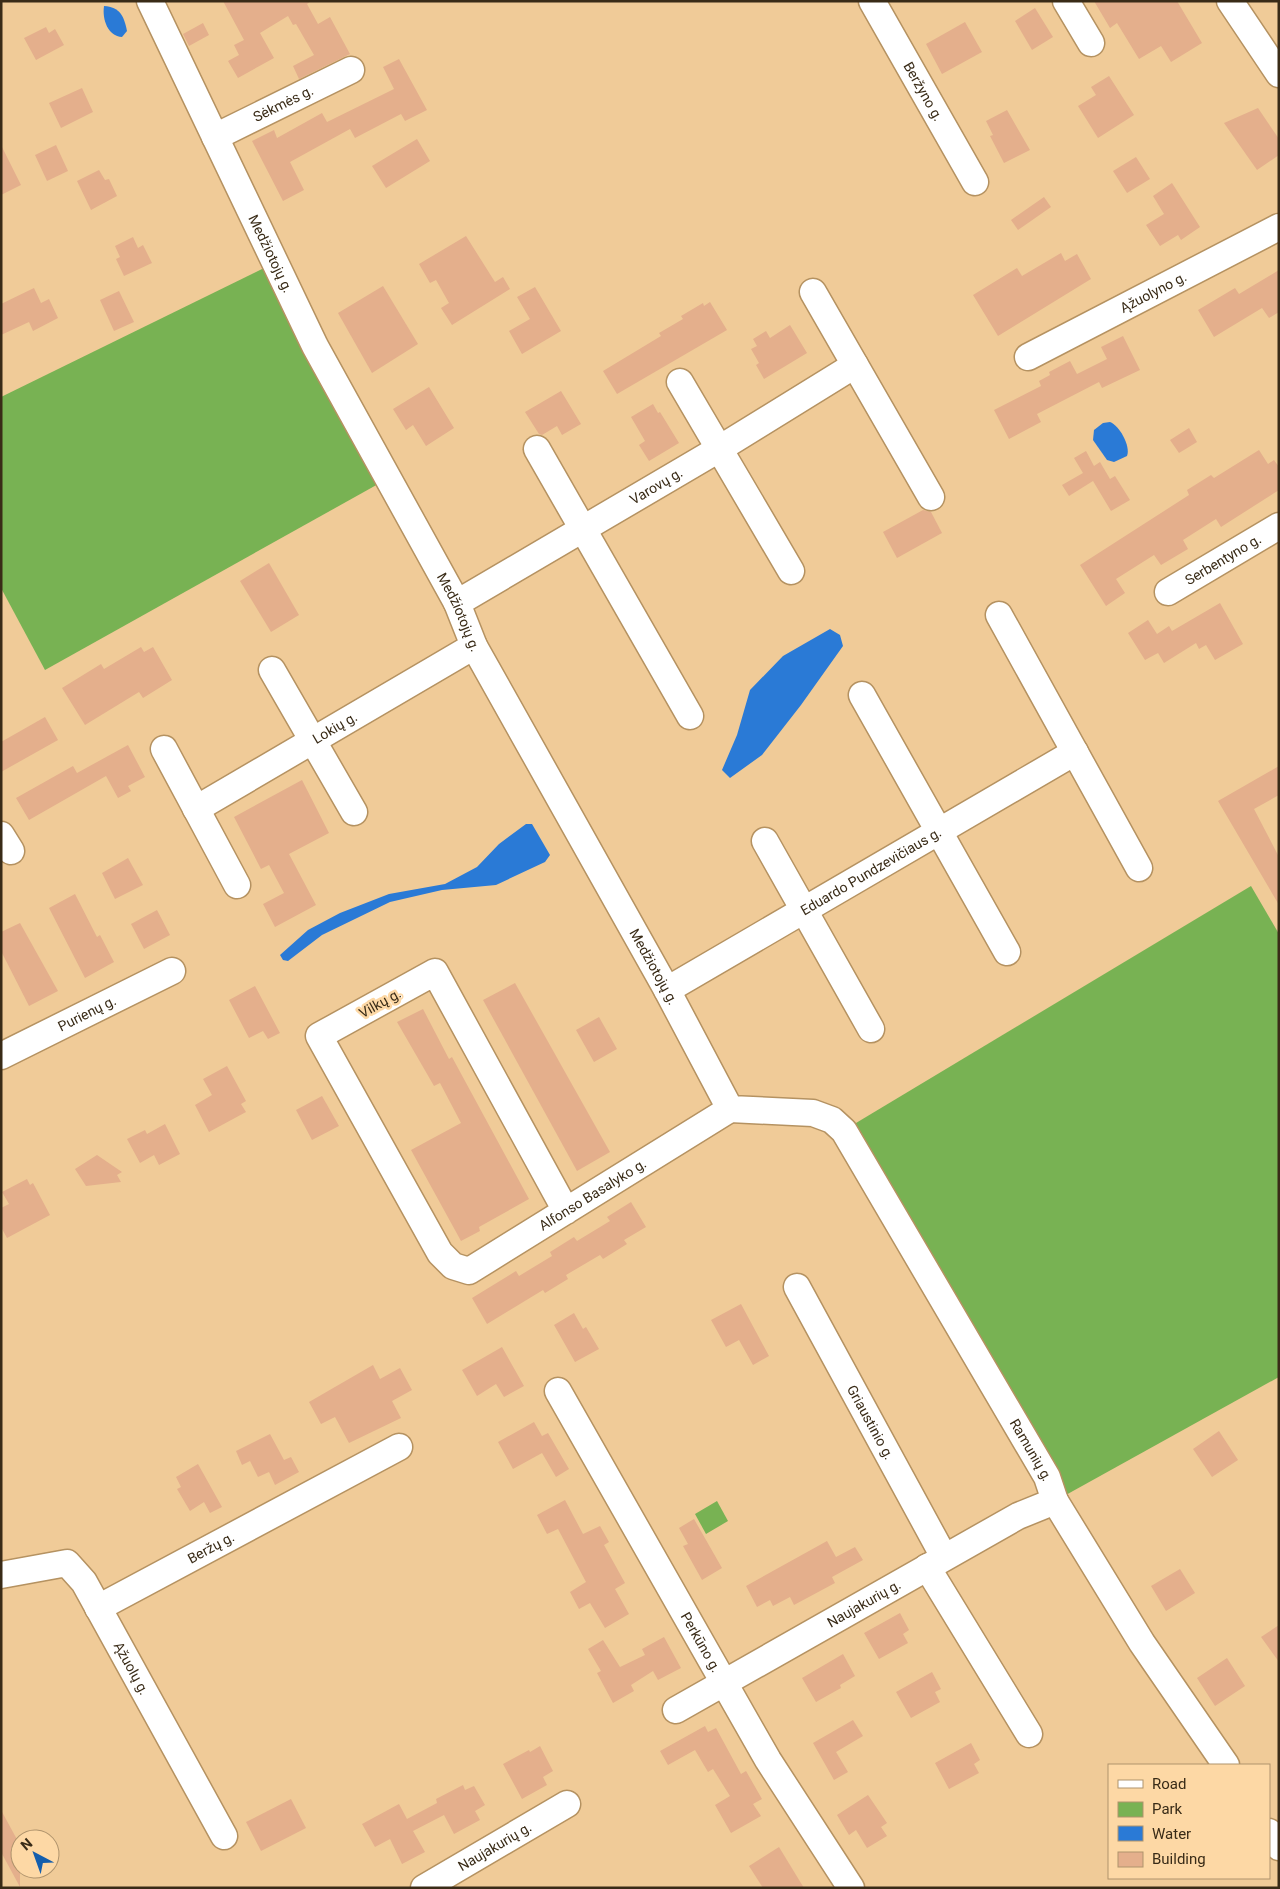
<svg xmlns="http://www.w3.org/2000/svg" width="1280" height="1889" font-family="Roboto,sans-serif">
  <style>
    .green { fill: #78b253 }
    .water { fill: #2a7ad6 }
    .building { fill: #e4af8c }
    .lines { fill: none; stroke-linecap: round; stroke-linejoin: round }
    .minor-casing { stroke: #b59261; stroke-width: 29 }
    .minor { stroke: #fff; stroke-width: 26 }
    .labels { text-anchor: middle; stroke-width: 5; stroke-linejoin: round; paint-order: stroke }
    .street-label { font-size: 14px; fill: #392b17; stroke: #fdd8a5 }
  </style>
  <rect width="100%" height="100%" fill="#f0cb98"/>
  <g class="green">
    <polygon points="266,267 380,483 45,670 1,588 1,397"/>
    <polygon points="1251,886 1279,934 1279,1377 1064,1496 851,1126"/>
    <polygon points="717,1501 728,1521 706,1534 695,1514"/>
  </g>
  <g class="water">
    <path d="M104 6C120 7 124 16 127 31L122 37C108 36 102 20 104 6Z"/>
    <path d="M1110 422C1119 425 1131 446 1127 456L1114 462 1107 460 1093 440 1094 430 1103 423Z"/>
    <polygon points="830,629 840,635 843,646 801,705 762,755 730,778 722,770 737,735 750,690 783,656"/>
    <polygon points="526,824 532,824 550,855 545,862 496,885 442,890 390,902 322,935 288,961 283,960 280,955 308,930 340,913 389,894 445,884 477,867 499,844"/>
  </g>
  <g class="building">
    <polygon points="223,1 311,1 307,4 318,24 330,17 350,54 299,79 293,66 314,55 296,24 293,25 288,16 260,33 274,58 238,78 228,61 239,55 234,45 244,40"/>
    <polygon points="1094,1 1177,1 1202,43 1171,62 1161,46 1139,59 1117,23 1110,28"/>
    <polygon points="1035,8 1053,37 1032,50 1015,21"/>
    <polygon points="965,22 982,52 942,74 926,44"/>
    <polygon points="203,23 209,35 189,46 183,34"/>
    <polygon points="46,27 49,33 55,29 64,45 36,60 24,38"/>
    <polygon points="399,59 427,110 405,121 401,114 355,138 350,129 290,162 304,190 283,201 252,141 274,130 277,138 322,113 327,122 394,89 383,67"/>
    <polygon points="1109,76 1134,115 1098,138 1078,106 1096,95 1091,87"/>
    <polygon points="82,88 93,112 61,128 49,103"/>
    <polygon points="1258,108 1279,139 1279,155 1257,170 1224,123"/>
    <polygon points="1007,110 1030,150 1004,163 990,136 993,135 986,121"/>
    <polygon points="417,139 430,161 386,188 372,166"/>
    <polygon points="1,145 21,185 1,195"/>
    <polygon points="56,145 68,171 47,181 35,155"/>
    <polygon points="1136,157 1150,179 1127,193 1113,171"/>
    <polygon points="99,170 105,180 109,179 117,196 91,210 77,181"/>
    <polygon points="1172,183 1200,227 1181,240 1178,235 1160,246 1146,225 1164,214 1153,196"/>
    <polygon points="1044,197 1051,207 1018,230 1011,220"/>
    <polygon points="466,236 495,282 503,277 510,289 452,325 441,308 449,303 436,280 430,283 419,264"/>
    <polygon points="133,237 138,248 143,245 152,263 124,276 116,259 120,257 115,246"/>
    <polygon points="1061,253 1065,261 1077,254 1091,279 998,336 973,295 1017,268 1022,276"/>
    <polygon points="1279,270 1279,312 1269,318 1262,308 1214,337 1198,310 1235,288 1239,294"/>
    <polygon points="383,286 418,344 372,373 338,313"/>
    <polygon points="535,287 561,331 522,354 509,331 530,319 517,297"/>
    <polygon points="34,288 41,303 49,299 58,318 33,331 29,322 1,335 1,304"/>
    <polygon points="119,291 134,322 114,331 100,300"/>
    <polygon points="710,302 727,330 617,394 603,371 661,336 659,333 683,319 681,316 703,303 704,306"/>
    <polygon points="790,325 807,353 764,379 756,365 759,363 751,349 757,346 753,339 766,331 770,338"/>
    <polygon points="1123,336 1140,370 1102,388 1099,382 1037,414 1041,422 1009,439 994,410 1041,386 1039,381 1050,375 1049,372 1070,361 1077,374 1107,359 1101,347"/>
    <polygon points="429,387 454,428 426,446 413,425 406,430 393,409"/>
    <polygon points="561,391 581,424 562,435 557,426 542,435 539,434 525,412"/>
    <polygon points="653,404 658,413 660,412 679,443 649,461 639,445 645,441 631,417"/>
    <polygon points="1189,428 1197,442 1179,453 1170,440"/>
    <polygon points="1259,450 1268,464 1274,460 1279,467 1279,490 1221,527 1216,519 1183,540 1188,549 1161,565 1154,555 1116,579 1125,593 1106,606 1080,565 1189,495 1187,490 1211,475 1214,478"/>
    <polygon points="1086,451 1094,466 1100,462 1110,479 1115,476 1130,500 1111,511 1093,481 1069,496 1062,485 1083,473 1074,458"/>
    <polygon points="923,510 931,512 942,533 897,558 883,532"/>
    <polygon points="269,563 299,615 271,632 240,581"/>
    <polygon points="1220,603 1243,644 1215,660 1206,645 1199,649 1196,643 1164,663 1158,653 1145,660 1128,633 1148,620 1157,634 1169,626 1172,631"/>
    <polygon points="141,647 144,652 153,647 172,680 143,698 139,692 85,725 62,688 101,664 104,669"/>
    <polygon points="45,717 58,740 1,772 1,742"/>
    <polygon points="128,745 145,777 128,786 131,791 118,798 106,776 29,820 16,798 73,766 77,773"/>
    <polygon points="1279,766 1279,795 1254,809 1279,857 1279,905 1218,801"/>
    <polygon points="302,780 329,833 289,854 316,905 275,927 263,904 284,893 269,865 261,869 234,817"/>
    <polygon points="128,858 143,885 115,899 102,873"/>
    <polygon points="75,894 97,937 100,935 114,962 85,978 49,908"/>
    <polygon points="157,910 170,935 144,949 131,924"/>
    <polygon points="20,923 58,991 29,1006 1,951 1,932"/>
    <polygon points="515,983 610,1152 577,1171 483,1000"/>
    <polygon points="255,986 280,1033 268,1039 263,1031 249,1038 229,1000"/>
    <polygon points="423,1009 449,1059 452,1057 529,1199 479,1227 480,1231 461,1241 411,1150 461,1123 440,1083 434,1086 397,1022"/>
    <polygon points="599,1017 617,1049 594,1062 576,1030"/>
    <polygon points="227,1066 246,1101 241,1104 246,1112 209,1132 195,1105 212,1095 203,1079"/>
    <polygon points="322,1096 339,1126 312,1140 296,1110"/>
    <polygon points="165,1124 180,1154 159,1165 154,1155 140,1163 127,1139 145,1130 147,1134"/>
    <polygon points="97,1155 122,1172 117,1175 121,1182 86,1186 75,1169"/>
    <polygon points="27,1179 30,1185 33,1183 50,1215 7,1238 1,1227 1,1208 9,1204 2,1192"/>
    <polygon points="631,1202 646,1227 624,1240 627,1244 603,1259 600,1255 566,1275 568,1279 545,1293 543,1290 487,1324 472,1298 516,1271 519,1276 552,1256 550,1252 574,1237 577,1241 610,1221 607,1217"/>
    <polygon points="741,1304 769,1356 753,1365 739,1340 726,1347 711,1320"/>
    <polygon points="574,1313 583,1329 586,1327 599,1349 575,1362 554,1325"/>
    <polygon points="502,1347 524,1386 504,1397 496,1384 477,1396 462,1370"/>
    <polygon points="373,1365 380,1379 400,1368 412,1390 392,1401 401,1418 349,1443 335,1417 321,1424 309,1402"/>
    <polygon points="534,1422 542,1436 548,1433 569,1469 556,1477 542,1453 513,1469 498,1442"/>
    <polygon points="1219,1431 1238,1460 1212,1477 1193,1449"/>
    <polygon points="270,1434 284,1460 291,1457 299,1472 275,1485 269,1472 258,1477 250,1461 242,1465 236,1451"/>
    <polygon points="198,1464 222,1507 210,1513 204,1502 190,1511 177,1489 181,1487 176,1477"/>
    <polygon points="565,1500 583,1534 600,1526 609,1542 604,1545 625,1583 615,1589 629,1614 605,1628 590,1603 579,1609 570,1592 586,1582 558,1529 547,1534 537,1515"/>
    <polygon points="694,1519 722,1568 702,1580 683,1546 688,1544 679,1528"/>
    <polygon points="827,1541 836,1557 855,1547 863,1560 832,1577 835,1583 794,1605 790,1597 773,1606 770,1600 757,1607 746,1586"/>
    <polygon points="1180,1569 1195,1593 1166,1611 1151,1586"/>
    <polygon points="900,1613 909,1630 903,1634 908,1643 879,1659 864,1633"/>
    <polygon points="1279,1625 1279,1662 1261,1637"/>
    <polygon points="664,1637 681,1668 658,1680 653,1671 631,1685 634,1691 613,1703 597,1673 601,1671 588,1649 603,1640 620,1667 645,1655 642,1649"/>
    <polygon points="843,1654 855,1676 840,1685 841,1688 816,1702 802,1678"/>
    <polygon points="1227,1658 1245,1686 1215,1706 1197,1678"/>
    <polygon points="932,1672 941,1689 935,1692 940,1702 911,1718 896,1692"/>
    <polygon points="853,1720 863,1736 836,1752 848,1772 834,1780 813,1743"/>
    <polygon points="705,1726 708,1732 716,1728 741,1774 746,1771 762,1799 753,1804 761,1816 731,1833 715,1805 730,1796 713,1769 708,1772 695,1750 668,1765 660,1751"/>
    <polygon points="971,1743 980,1760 974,1764 979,1773 949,1789 935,1763"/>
    <polygon points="540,1746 553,1771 543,1777 547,1785 522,1799 503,1764 529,1750 530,1752"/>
    <polygon points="463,1785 465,1790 474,1786 485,1805 475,1811 480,1820 454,1834 444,1815 413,1831 425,1852 402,1864 390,1839 375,1847 362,1824 399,1804 407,1819 437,1803 436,1799"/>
    <polygon points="868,1795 887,1823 881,1827 887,1836 867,1848 856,1830 849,1835 837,1815"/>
    <polygon points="291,1799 306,1828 261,1851 246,1822"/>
    <polygon points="1,1810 20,1845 20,1887 1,1852"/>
    <polygon points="779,1847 804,1888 763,1888 749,1866"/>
  </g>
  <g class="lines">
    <defs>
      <g id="minor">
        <path id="s1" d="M150 1 315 346 457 603 474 646 667 990 730 1109 813 1113 832 1120 844 1131 1047 1477 1055 1501 1142 1643 1226 1765"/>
        <path id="s2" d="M872 1 975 182"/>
        <polyline points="1066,1 1091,43"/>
        <polyline points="1230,1 1279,74"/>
        <path id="s3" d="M215 137 351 70"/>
        <polyline points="813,292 931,497"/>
        <path id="s4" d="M1028 357 1279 227"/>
        <polyline points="680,382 791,571"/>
        <polyline points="537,449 690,716"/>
        <path id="s5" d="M1168 592 1279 526"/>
        <path id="s6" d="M457 603 719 449 855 365"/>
        <polyline points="999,615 1139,868"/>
        <polyline points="272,670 354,812"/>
        <polyline points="862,695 1007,952"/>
        <polyline points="164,749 237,885"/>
        <path id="s7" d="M196 809 474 646"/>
        <polyline points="1,835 11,851"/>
        <polyline points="765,841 871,1029"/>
        <path id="s8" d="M667 990 1075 752"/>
        <path id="s9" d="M1 1056 172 971"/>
        <path id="s10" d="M566 1211 435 972 319 1036 440 1253 453 1266 469 1271 730 1109"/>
        <path id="s11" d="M797 1287 944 1557"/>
        <path id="s12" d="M558 1391 768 1760 851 1888"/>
        <polyline points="927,1567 1029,1734"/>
        <path id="s13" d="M1 1575 67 1563 84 1582 224 1836"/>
        <path id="s14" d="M98 1608 399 1447"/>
        <path id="s15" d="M676 1710 1018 1516 1055 1501"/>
        <polyline points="1269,1832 1279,1847"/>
        <path id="s16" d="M424 1888 567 1804"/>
      </g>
    </defs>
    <use href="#minor" class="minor-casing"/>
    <use href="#minor" class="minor"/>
  </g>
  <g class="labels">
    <g class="street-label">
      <text dy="5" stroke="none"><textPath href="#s2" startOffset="104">Beržyno g.</textPath></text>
      <text dy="5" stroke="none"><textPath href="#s3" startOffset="76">Sėkmės g.</textPath></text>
      <text dy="5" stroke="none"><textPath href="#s1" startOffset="280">Medžiotojų g.</textPath></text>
      <text dy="5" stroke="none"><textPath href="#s4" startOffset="141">Ąžuolyno g.</textPath></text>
      <text dy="5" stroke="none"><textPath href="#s6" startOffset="231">Varovų g.</textPath></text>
      <text dy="5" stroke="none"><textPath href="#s5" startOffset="64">Serbentyno g.</textPath></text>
      <text dy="5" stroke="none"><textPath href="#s1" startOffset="685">Medžiotojų g.</textPath></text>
      <text dy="5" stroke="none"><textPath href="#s7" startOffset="161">Lokių g.</textPath></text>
      <text dy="5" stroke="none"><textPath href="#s8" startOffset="236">Eduardo Pundzevičiaus g.</textPath></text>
      <text dy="5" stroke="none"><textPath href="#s1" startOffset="1090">Medžiotojų g.</textPath></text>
      <text transform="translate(380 1003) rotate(-29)" y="5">Vilkų g.</text>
      <text dy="5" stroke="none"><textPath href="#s9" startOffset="96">Purienų g.</textPath></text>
      <text dy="5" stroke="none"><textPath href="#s10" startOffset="834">Alfonso Basalyko g.</textPath></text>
      <text dy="5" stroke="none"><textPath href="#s11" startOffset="154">Griaustinio g.</textPath></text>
      <text dy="5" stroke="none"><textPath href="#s1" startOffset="1741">Ramunių g.</textPath></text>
      <text dy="5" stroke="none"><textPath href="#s14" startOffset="128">Beržų g.</textPath></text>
      <text dy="5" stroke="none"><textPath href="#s15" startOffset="216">Naujakurių g.</textPath></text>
      <text dy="5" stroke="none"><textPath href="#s12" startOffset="289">Perkūno g.</textPath></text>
      <text dy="5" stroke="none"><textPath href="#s13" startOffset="191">Ąžuolų g.</textPath></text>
      <text dy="5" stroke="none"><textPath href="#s16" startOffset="82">Naujakurių g.</textPath></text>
    </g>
  </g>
  <rect width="1280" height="1889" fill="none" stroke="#392b17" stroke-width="5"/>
  <rect x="1108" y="1764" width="162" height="115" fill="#fdd8a5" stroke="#af936c"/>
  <rect x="1118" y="1780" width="25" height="8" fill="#ffffff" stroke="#af936c"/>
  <text x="1152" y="1789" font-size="15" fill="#392b17">Road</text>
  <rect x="1118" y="1802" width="25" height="15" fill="#78b253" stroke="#af936c"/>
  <text x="1152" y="1814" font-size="15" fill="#392b17">Park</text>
  <rect x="1118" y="1826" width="25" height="15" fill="#2a7ad6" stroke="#af936c"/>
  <text x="1152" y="1839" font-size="15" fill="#392b17">Water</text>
  <rect x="1118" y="1852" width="25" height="15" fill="#e4af8c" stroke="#af936c"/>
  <text x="1152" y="1864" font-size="15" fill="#392b17">Building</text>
  <g transform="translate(35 1854) rotate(319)"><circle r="24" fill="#fdd8a5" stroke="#af936c"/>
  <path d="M0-4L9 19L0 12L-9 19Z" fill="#145ead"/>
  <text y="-8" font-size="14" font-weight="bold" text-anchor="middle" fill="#392b17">N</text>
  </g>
</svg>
